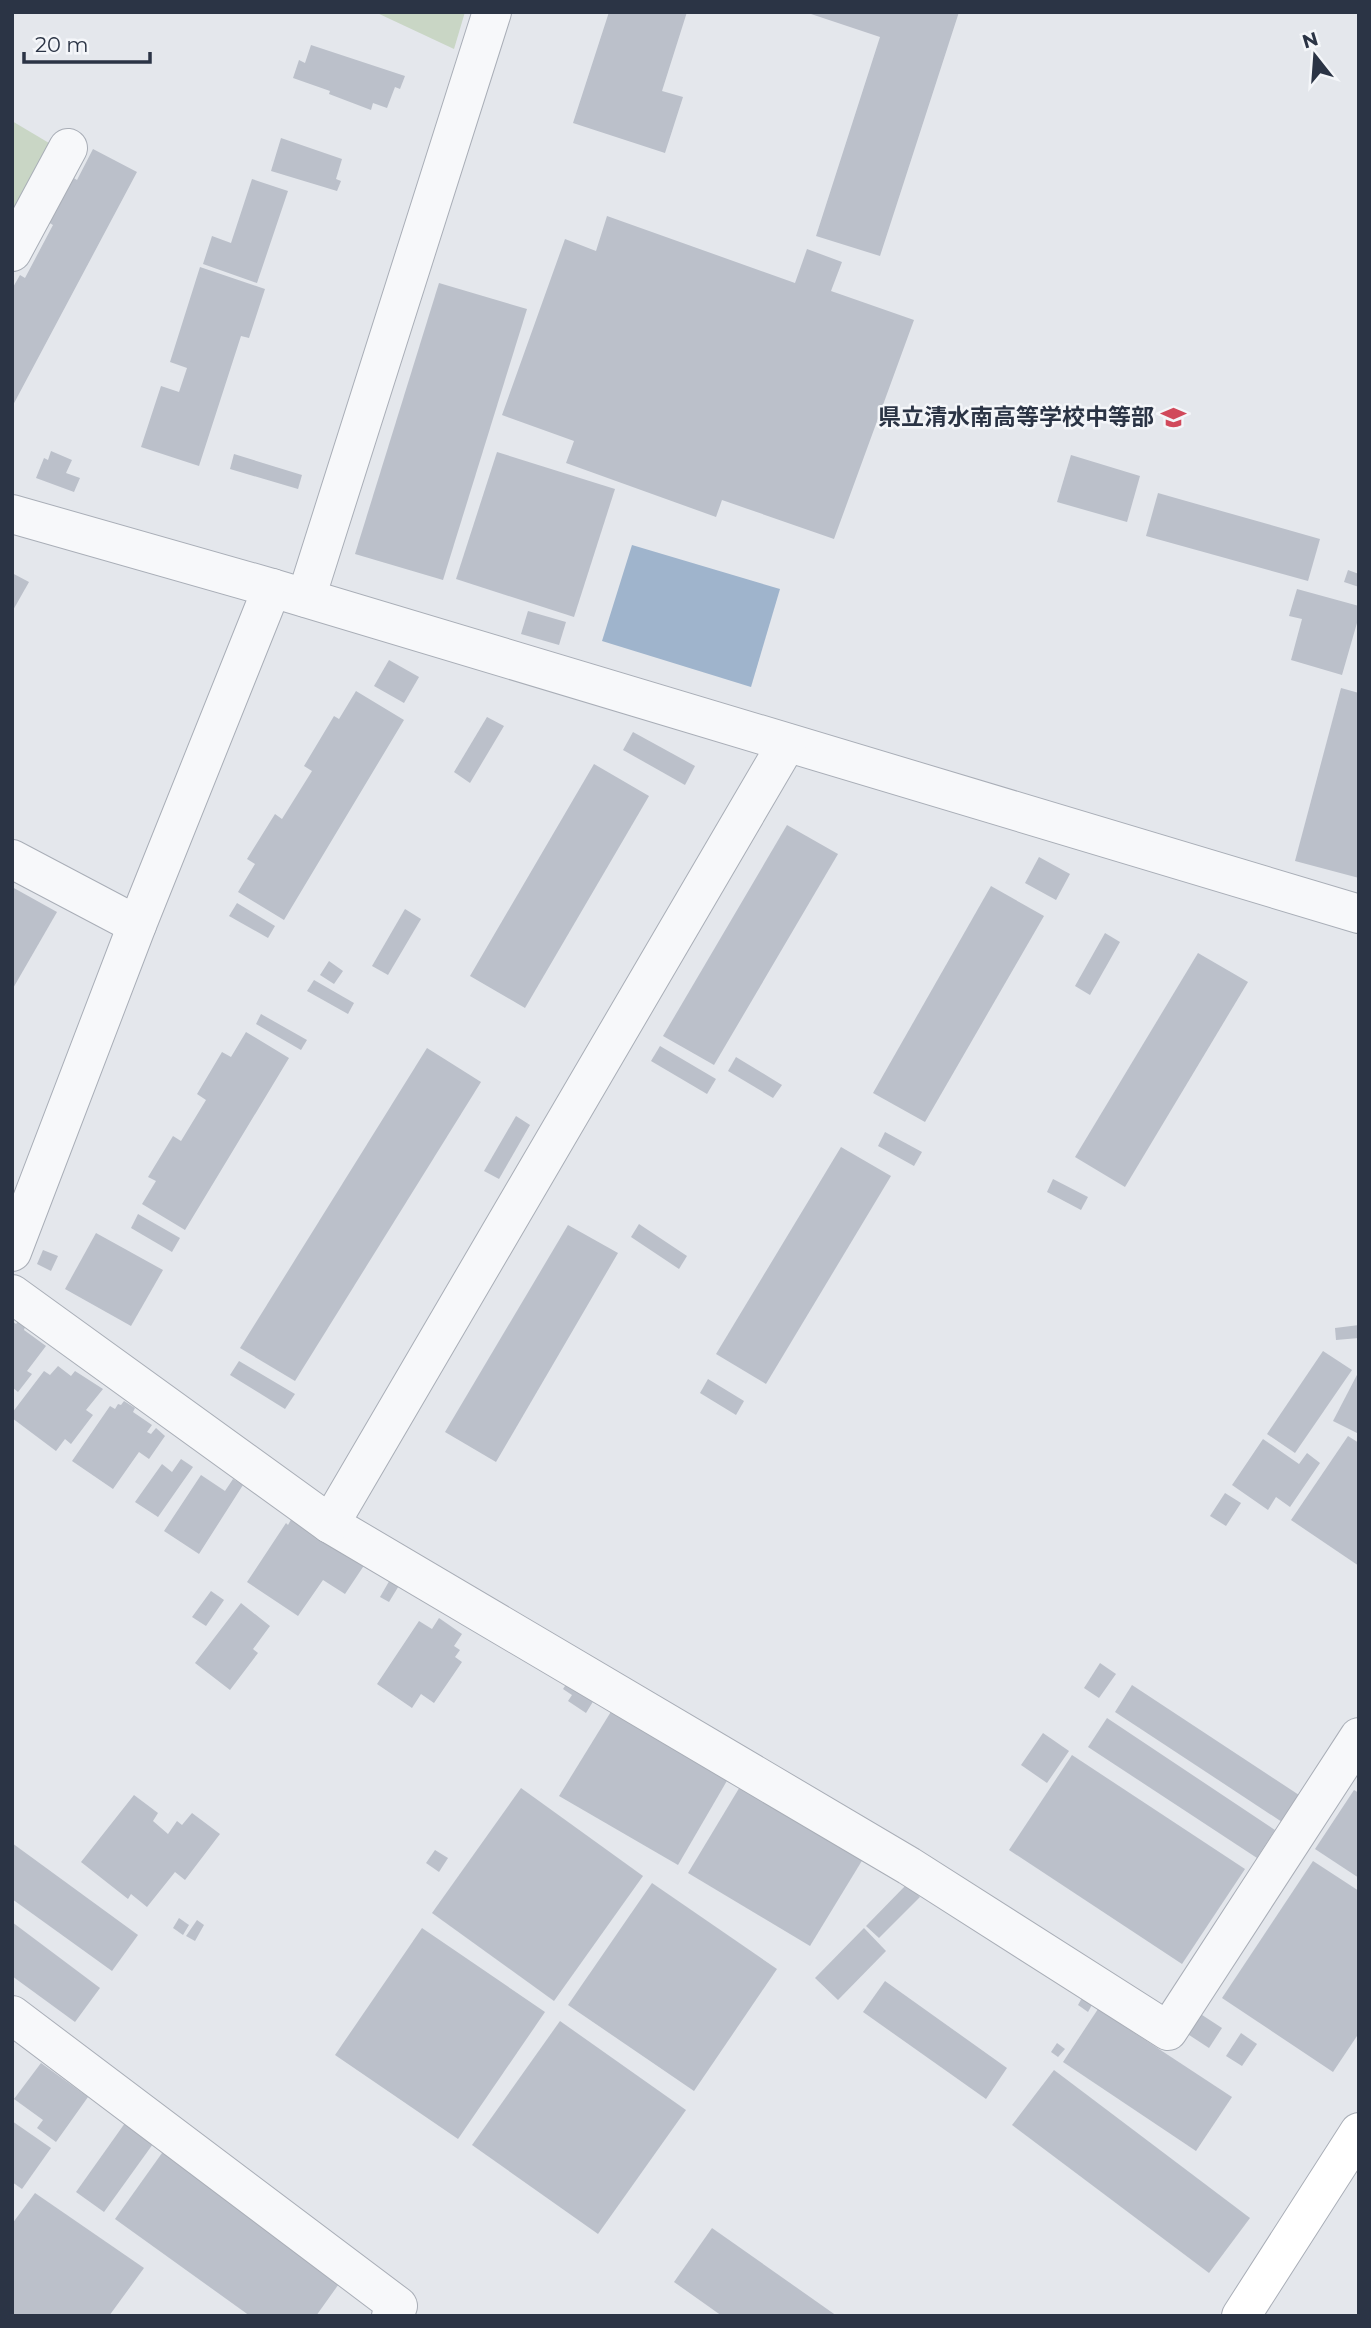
<svg xmlns="http://www.w3.org/2000/svg" width="1371" height="2328" font-family="Montserrat,'Noto Sans JP',sans-serif">
  <style>
    .green { fill: #c9d6c5 }
    .water { fill: #9fb4cc }
    .building { fill: #bbc0ca }
    .lines { fill: none; stroke-linecap: round; stroke-linejoin: round }
    .street-casing { stroke: #a9aeb7; stroke-width: 40 }
    .secondary-casing { stroke: #a9aeb7; stroke-width: 40 }
    .street { stroke: #f7f8fa; stroke-width: 38 }
    .secondary { stroke: #fff; stroke-width: 38 }
    .labels { text-anchor: middle; stroke-width: 5; stroke-linejoin: round; paint-order: stroke }
    .poi-label { font-size: 23px; font-weight: bold; fill: #2b3445; stroke: #f4f6f9; text-anchor: end }
  </style>
  <rect width="100%" height="100%" fill="#e4e7ec"/>
  <g class="green">
    <polygon points="375,12 465,12 454,49"/>
    <polygon points="12,121 49,143 12,213"/>
  </g>
  <polygon class="water" points="632,545 780,589 751,687 602,641"/>
  <g class="building">
    <polygon points="609,12 687,12 662,91 683,97 665,153 573,123"/>
    <polygon points="805,12 959,12 880,256 816,236 880,37"/>
    <polygon points="311,45 405,76 400,89 395,87 387,108 373,103 371,110 329,94 330,91 293,78 299,60 305,63"/>
    <polygon points="281,138 342,159 336,179 341,181 337,191 271,171"/>
    <polygon points="93,149 137,172 12,407 12,289 20,275 25,278 53,225 48,222 72,177 77,180"/>
    <polygon points="252,179 288,191 257,283 203,264 212,236 231,243"/>
    <polygon points="607,216 795,283 807,249 842,262 831,291 914,320 834,539 722,500 716,517 566,463 574,441 502,415 565,239 596,251"/>
    <polygon points="200,267 265,289 249,338 241,336 199,466 141,447 161,386 179,392 187,368 170,362"/>
    <polygon points="439,283 527,309 443,580 355,554"/>
    <polygon points="51,451 72,460 66,473 80,478 74,492 36,478 44,458 48,460"/>
    <polygon points="497,452 615,489 574,617 456,579"/>
    <polygon points="234,454 302,475 298,489 230,469"/>
    <polygon points="1071,455 1140,476 1127,522 1057,502"/>
    <polygon points="1158,493 1320,539 1308,581 1146,536"/>
    <polygon points="1348,570 1359,574 1359,587 1344,582"/>
    <polygon points="12,573 29,582 12,612"/>
    <polygon points="1297,589 1359,606 1359,616 1342,675 1291,660 1302,619 1289,616"/>
    <polygon points="528,611 566,622 559,645 521,634"/>
    <polygon points="389,660 419,677 404,703 374,686"/>
    <polygon points="1341,688 1359,693 1359,878 1295,861"/>
    <polygon points="356,691 404,720 284,920 238,892 255,864 247,859 275,814 282,819 312,771 304,766 334,716 339,719"/>
    <polygon points="487,717 504,726 470,783 454,772"/>
    <polygon points="633,732 695,766 685,785 623,750"/>
    <polygon points="594,764 649,796 525,1008 470,976"/>
    <polygon points="787,825 838,854 714,1065 663,1036"/>
    <polygon points="1039,857 1070,874 1056,900 1025,883"/>
    <polygon points="991,886 1044,916 925,1122 873,1093"/>
    <polygon points="12,887 57,912 12,990"/>
    <polygon points="237,903 275,926 268,938 229,916"/>
    <polygon points="405,909 421,919 388,975 372,966"/>
    <polygon points="1105,933 1120,942 1090,995 1075,986"/>
    <polygon points="1198,953 1248,982 1125,1187 1075,1157"/>
    <polygon points="329,961 343,971 334,984 320,975"/>
    <polygon points="314,980 354,1003 348,1014 307,991"/>
    <polygon points="261,1014 307,1040 301,1050 256,1024"/>
    <polygon points="246,1032 289,1058 185,1230 142,1204 156,1181 148,1177 173,1136 181,1141 206,1100 197,1094 222,1052 231,1057"/>
    <polygon points="660,1046 716,1079 707,1094 651,1061"/>
    <polygon points="427,1048 481,1082 295,1381 240,1348"/>
    <polygon points="736,1057 782,1085 773,1098 728,1071"/>
    <polygon points="516,1116 530,1125 499,1179 484,1171"/>
    <polygon points="885,1132 922,1152 914,1166 878,1146"/>
    <polygon points="841,1147 891,1176 766,1384 716,1354"/>
    <polygon points="1053,1179 1088,1197 1081,1210 1047,1192"/>
    <polygon points="138,1214 180,1238 172,1252 131,1228"/>
    <polygon points="639,1224 687,1256 679,1269 631,1237"/>
    <polygon points="568,1225 618,1253 496,1462 445,1432"/>
    <polygon points="96,1233 163,1270 131,1326 65,1289"/>
    <polygon points="43,1250 58,1256 51,1271 37,1264"/>
    <polygon points="12,1321 16,1324 18,1321 25,1327 24,1330 46,1346 27,1371 32,1374 18,1392 12,1387"/>
    <polygon points="1359,1325 1359,1338 1336,1340 1335,1328"/>
    <polygon points="1323,1351 1352,1370 1295,1453 1267,1434"/>
    <polygon points="239,1361 295,1394 285,1409 230,1375"/>
    <polygon points="58,1366 71,1376 75,1371 103,1389 86,1410 93,1415 71,1444 65,1439 56,1451 12,1418 12,1413 44,1371 50,1375"/>
    <polygon points="1359,1371 1359,1434 1333,1421"/>
    <polygon points="708,1379 744,1401 736,1415 700,1393"/>
    <polygon points="124,1401 135,1408 133,1412 152,1425 147,1432 151,1434 156,1428 165,1436 149,1459 139,1452 113,1489 72,1461 110,1406 115,1409 118,1404 121,1405"/>
    <polygon points="1348,1436 1359,1443 1359,1566 1291,1520"/>
    <polygon points="1263,1439 1299,1464 1307,1453 1320,1463 1290,1507 1276,1497 1268,1510 1232,1485"/>
    <polygon points="181,1459 193,1467 158,1517 135,1502 162,1464 172,1472"/>
    <polygon points="201,1475 225,1491 233,1479 243,1485 199,1554 164,1531"/>
    <polygon points="1225,1493 1241,1503 1226,1526 1210,1516"/>
    <polygon points="293,1516 365,1564 345,1594 323,1580 298,1616 247,1582 286,1523 288,1525"/>
    <polygon points="391,1578 400,1584 389,1602 380,1597"/>
    <polygon points="211,1591 224,1600 206,1626 192,1617"/>
    <polygon points="241,1603 270,1626 253,1649 258,1653 230,1690 195,1663"/>
    <polygon points="439,1618 462,1634 454,1646 460,1650 455,1657 462,1662 434,1703 421,1694 412,1708 377,1684 419,1621 432,1629"/>
    <polygon points="1100,1663 1116,1674 1099,1698 1084,1688"/>
    <polygon points="567,1683 594,1700 586,1713 568,1701 572,1695 563,1689"/>
    <polygon points="1132,1685 1299,1795 1282,1822 1115,1712"/>
    <polygon points="612,1710 728,1779 678,1865 559,1796"/>
    <polygon points="1107,1718 1275,1830 1257,1858 1088,1747"/>
    <polygon points="1043,1733 1069,1751 1047,1783 1021,1765"/>
    <polygon points="1072,1755 1245,1869 1182,1964 1009,1850"/>
    <polygon points="741,1785 863,1859 810,1946 688,1873"/>
    <polygon points="521,1788 643,1876 554,2001 432,1913"/>
    <polygon points="1354,1790 1359,1793 1359,1878 1315,1849"/>
    <polygon points="134,1795 158,1813 153,1821 168,1834 177,1821 182,1825 192,1813 220,1834 185,1880 175,1872 147,1907 131,1894 128,1899 81,1862"/>
    <polygon points="12,1843 138,1935 112,1971 12,1899"/>
    <polygon points="435,1850 448,1858 439,1872 426,1863"/>
    <polygon points="1313,1861 1359,1891 1359,2033 1333,2072 1222,1998"/>
    <polygon points="652,1883 777,1969 694,2091 568,2005"/>
    <polygon points="907,1884 920,1897 879,1938 866,1926"/>
    <polygon points="179,1918 189,1925 183,1935 173,1928"/>
    <polygon points="197,1920 204,1925 195,1941 186,1936"/>
    <polygon points="12,1922 100,1988 75,2022 12,1976"/>
    <polygon points="422,1928 545,2012 458,2139 335,2055"/>
    <polygon points="864,1928 886,1951 838,2000 815,1978"/>
    <polygon points="885,1981 1007,2068 986,2099 863,2012"/>
    <polygon points="1083,1996 1093,2003 1088,2012 1078,2005"/>
    <polygon points="1098,2009 1232,2097 1196,2151 1063,2062"/>
    <polygon points="1199,2013 1222,2028 1209,2048 1186,2033"/>
    <polygon points="560,2021 686,2110 598,2234 472,2145"/>
    <polygon points="1241,2033 1257,2044 1242,2066 1226,2056"/>
    <polygon points="1057,2043 1065,2049 1058,2057 1051,2052"/>
    <polygon points="41,2063 88,2097 56,2142 37,2128 43,2120 14,2099"/>
    <polygon points="1054,2070 1250,2218 1209,2273 1012,2125"/>
    <polygon points="130,2116 158,2137 104,2212 76,2192"/>
    <polygon points="12,2121 51,2148 22,2189 12,2182"/>
    <polygon points="167,2146 346,2274 316,2316 250,2316 115,2219"/>
    <polygon points="35,2193 144,2268 109,2316 12,2316 12,2224"/>
    <polygon points="712,2228 837,2316 722,2316 674,2282"/>
  </g>
  <g class="lines">
    <defs>
      <g id="street">
        <polyline points="12,252 68,148"/>
        <polyline points="12,514 272,588 1359,914"/>
        <polyline points="306,598 492,12"/>
        <polyline points="12,859 137,925"/>
        <polyline points="12,1252 137,925 272,588"/>
        <polyline points="12,1294 330,1524 909,1866 1168,2031 1359,1737"/>
        <polyline points="330,1524 787,743"/>
        <polyline points="12,2015 398,2306 391,2316"/>
      </g>
      <polyline id="secondary" points="1241,2316 1359,2132"/>
    </defs>
    <use href="#street" class="street-casing"/>
    <use href="#secondary" class="secondary-casing"/>
    <use href="#street" class="street"/>
    <use href="#secondary" class="secondary"/>
  </g>
  <defs>
    <symbol id="school-bare" viewBox="-9 -9 18 18"><path d="M0-5L7-2L0 1L-7-2ZM-4 1L0 2.5L4 1V4Q0 6-4 4Z" fill="#d1495b" stroke="#f4f6f9" stroke-width="2.5" paint-order="stroke"/></symbol>
  </defs>
  <g fill-rule="evenodd">
    <use href="#school-bare" x="1156" y="400" width="35" height="35"/>
  </g>
  <g class="labels">
    <g class="poi-label">
      <text x="1154" y="425">県立清水南高等学校中等部</text>
    </g>
  </g>
  <rect width="1371" height="2328" fill="none" stroke="#2b3445" stroke-width="28"/>
  <g transform="translate(1315 56) rotate(343)" stroke="#f4f6f9" stroke-width="5" paint-order="stroke">
  <path d="M0-5L12 26L0 18L-12 26Z" fill="#2b3445"/>
  <text y="-10" font-size="19" font-weight="bold" text-anchor="middle" fill="#2b3445">N</text>
  </g>
  <path d="M24 52v10h126v-10" fill="none" stroke="#2b3445" stroke-width="3.5"/>
  <text x="35" y="52" font-size="21" fill="#2b3445" stroke="#f4f6f9" stroke-width="5" paint-order="stroke">20 m</text>
</svg>
